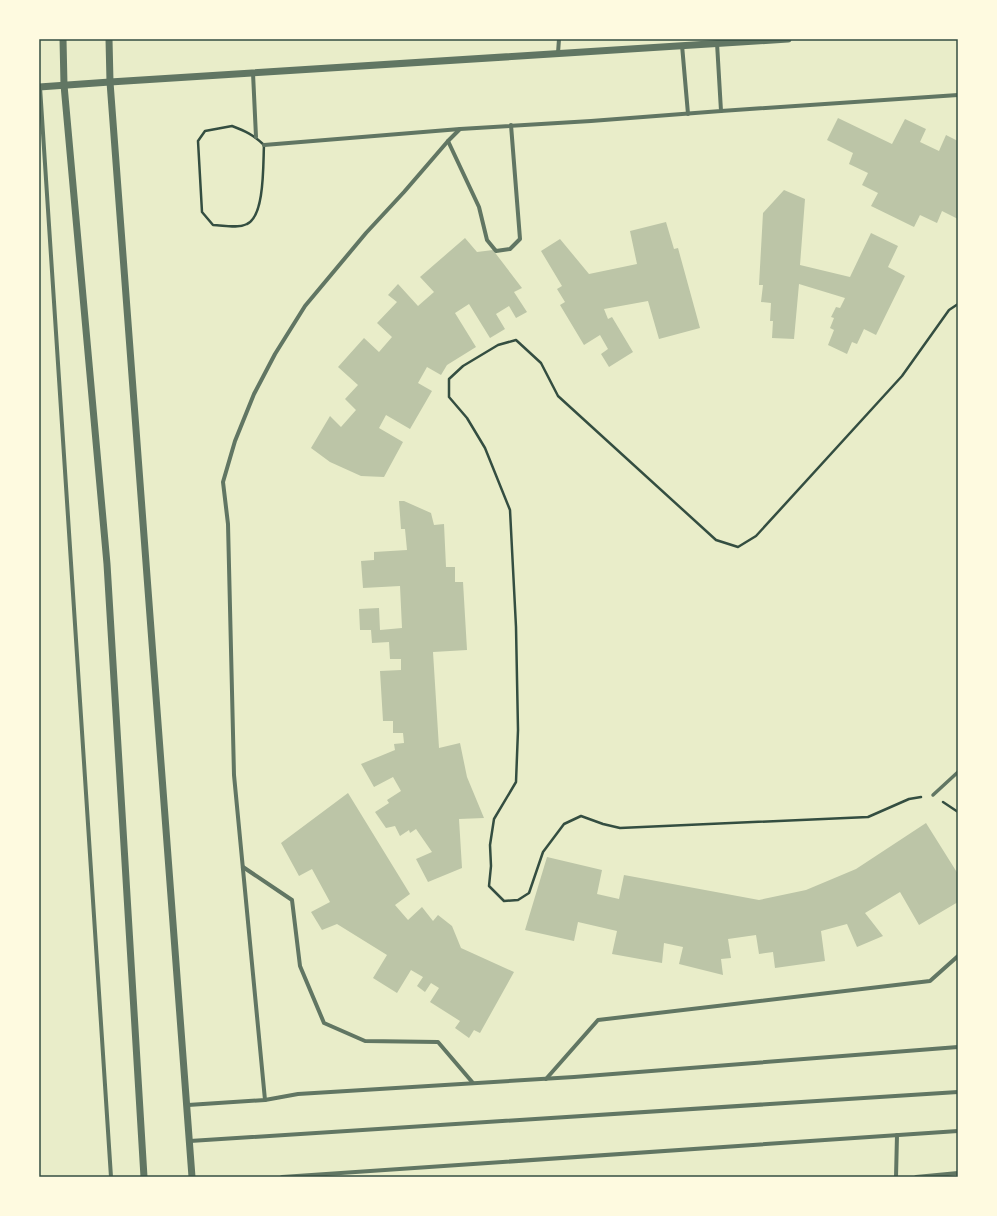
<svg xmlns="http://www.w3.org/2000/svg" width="997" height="1216" font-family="Cabin,sans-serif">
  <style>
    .building { fill: #bcc5a7 }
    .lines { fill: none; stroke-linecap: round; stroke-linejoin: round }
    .path { stroke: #344e41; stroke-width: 2.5 }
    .pedestrian { stroke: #617663; stroke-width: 3.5 }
    .minor { stroke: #617663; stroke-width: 4 }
    .tertiary { stroke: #617663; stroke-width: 7 }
    .neatline { fill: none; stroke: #344e41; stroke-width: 1.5 }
  </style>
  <rect width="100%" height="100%" fill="#e9edc9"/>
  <g class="building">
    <polygon points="838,118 892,144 905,119 926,129 920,142 939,151 946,135 958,141 958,219 942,211 937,223 920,215 914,227 871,206 878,193 862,185 868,173 849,164 853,153 827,140"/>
    <polygon points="784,190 805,199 800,265 850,277 871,233 898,246 888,267 905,276 876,335 864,329 857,344 852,342 847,354 828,345 834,330 830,328 834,318 831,317 836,307 840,308 845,298 799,284 794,339 772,338 773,321 770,321 771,303 761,302 763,285 759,285 763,213"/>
    <polygon points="666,222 674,249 678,248 700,328 659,339 648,301 604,309 608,319 612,317 633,352 609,367 601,354 608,349 600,335 584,345 560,305 565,302 557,289 562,286 541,251 560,239 589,274 637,264 630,231"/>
    <polygon points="465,238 477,252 493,250 522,288 514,292 527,312 516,318 509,306 496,314 505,329 490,338 469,304 455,313 476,347 447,365 441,375 427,367 418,383 432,391 410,429 386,415 379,428 403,442 384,477 361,476 330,462 311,448 330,416 341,427 356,410 345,399 358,385 338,367 364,338 379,352 392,337 377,323 397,302 388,295 398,284 418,306 434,292 420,277"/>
    <polygon points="399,501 404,501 431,513 434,525 444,524 446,567 455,567 455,582 463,582 467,650 433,652 439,748 460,743 467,777 484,818 459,819 462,868 428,882 416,859 432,852 416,829 410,833 409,830 400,836 395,826 386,828 375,812 389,803 387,800 401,791 393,777 374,787 361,764 395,750 394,744 404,743 403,733 393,733 393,721 383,721 380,671 401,670 401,659 390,659 389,642 372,643 371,630 360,630 359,609 379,608 380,630 402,628 400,586 363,588 361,561 374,560 374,552 407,550 405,529 401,529"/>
    <polygon points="348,793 410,894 395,905 408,920 422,907 433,921 438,915 452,926 461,948 514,972 480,1033 474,1030 469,1038 455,1028 460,1021 430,1002 439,988 431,983 425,992 417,986 423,977 411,970 397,993 373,978 387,955 337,924 322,930 311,912 330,902 312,869 299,876 281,843"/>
    <polygon points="926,823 958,874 958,902 919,925 900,892 865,913 883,936 857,947 847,924 821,931 825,961 775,968 773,952 759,954 756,935 728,939 731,958 721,959 723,975 679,964 683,947 664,943 662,963 612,954 617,931 578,922 574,941 525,930 547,857 602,870 597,894 619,899 624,875 759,900 806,890 856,869"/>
  </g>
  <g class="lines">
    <g class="path">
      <path d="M232 126C245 131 254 135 264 145 263 163 265 216 247 224 237 229 223 225 213 225L202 212 198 141 205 131Z"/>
      <polyline points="921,797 909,799 868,817 620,828 603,824 581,816 564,824 543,852 529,893 518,900 504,901 489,886 491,866 490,845 494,819 516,782 518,730 516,627 510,510 485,448 467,418 449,397 449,379 463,366 498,345 516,340 541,363 558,396 716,540 738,547 756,536 902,376 949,310 958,304"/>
      <polyline points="943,802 958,812"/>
    </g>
    <polyline class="pedestrian" points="933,795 958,772"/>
    <g class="minor">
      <polyline points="682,45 688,114"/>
      <polyline points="558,53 559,39"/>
      <polyline points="253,73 256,137"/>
      <polyline points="40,87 111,1177"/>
      <polyline points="721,111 958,95"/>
      <polyline points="448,141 479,207 487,240 496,251 510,249 520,239 511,125"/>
      <polyline points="264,145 460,129"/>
      <polyline points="243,867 292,900 300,966 324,1023 365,1041 438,1042 473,1083"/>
      <polyline points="546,1079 598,1020 930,981 958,956"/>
      <polyline points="265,1100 234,775 228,524 223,482 235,441 254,394 275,354 305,306 366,233 404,192 448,141 460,129 591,121 721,111 717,43"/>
      <polyline points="188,1105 265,1100 298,1094 574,1077 958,1047"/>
      <polyline points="190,1141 958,1092"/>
      <polyline points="282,1177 958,1131"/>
      <polyline points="896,1177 897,1135"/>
      <polyline points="916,1177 958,1173"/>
    </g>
    <g class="tertiary">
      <polyline points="63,39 64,85 107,564 144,1177"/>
      <polyline points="109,39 110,82 192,1177"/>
      <polyline points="39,87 110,82 788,39"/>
    </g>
  </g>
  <rect width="997" height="1216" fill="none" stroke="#fefae0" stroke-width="80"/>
  <rect x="40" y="40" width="917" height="1136" class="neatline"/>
</svg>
